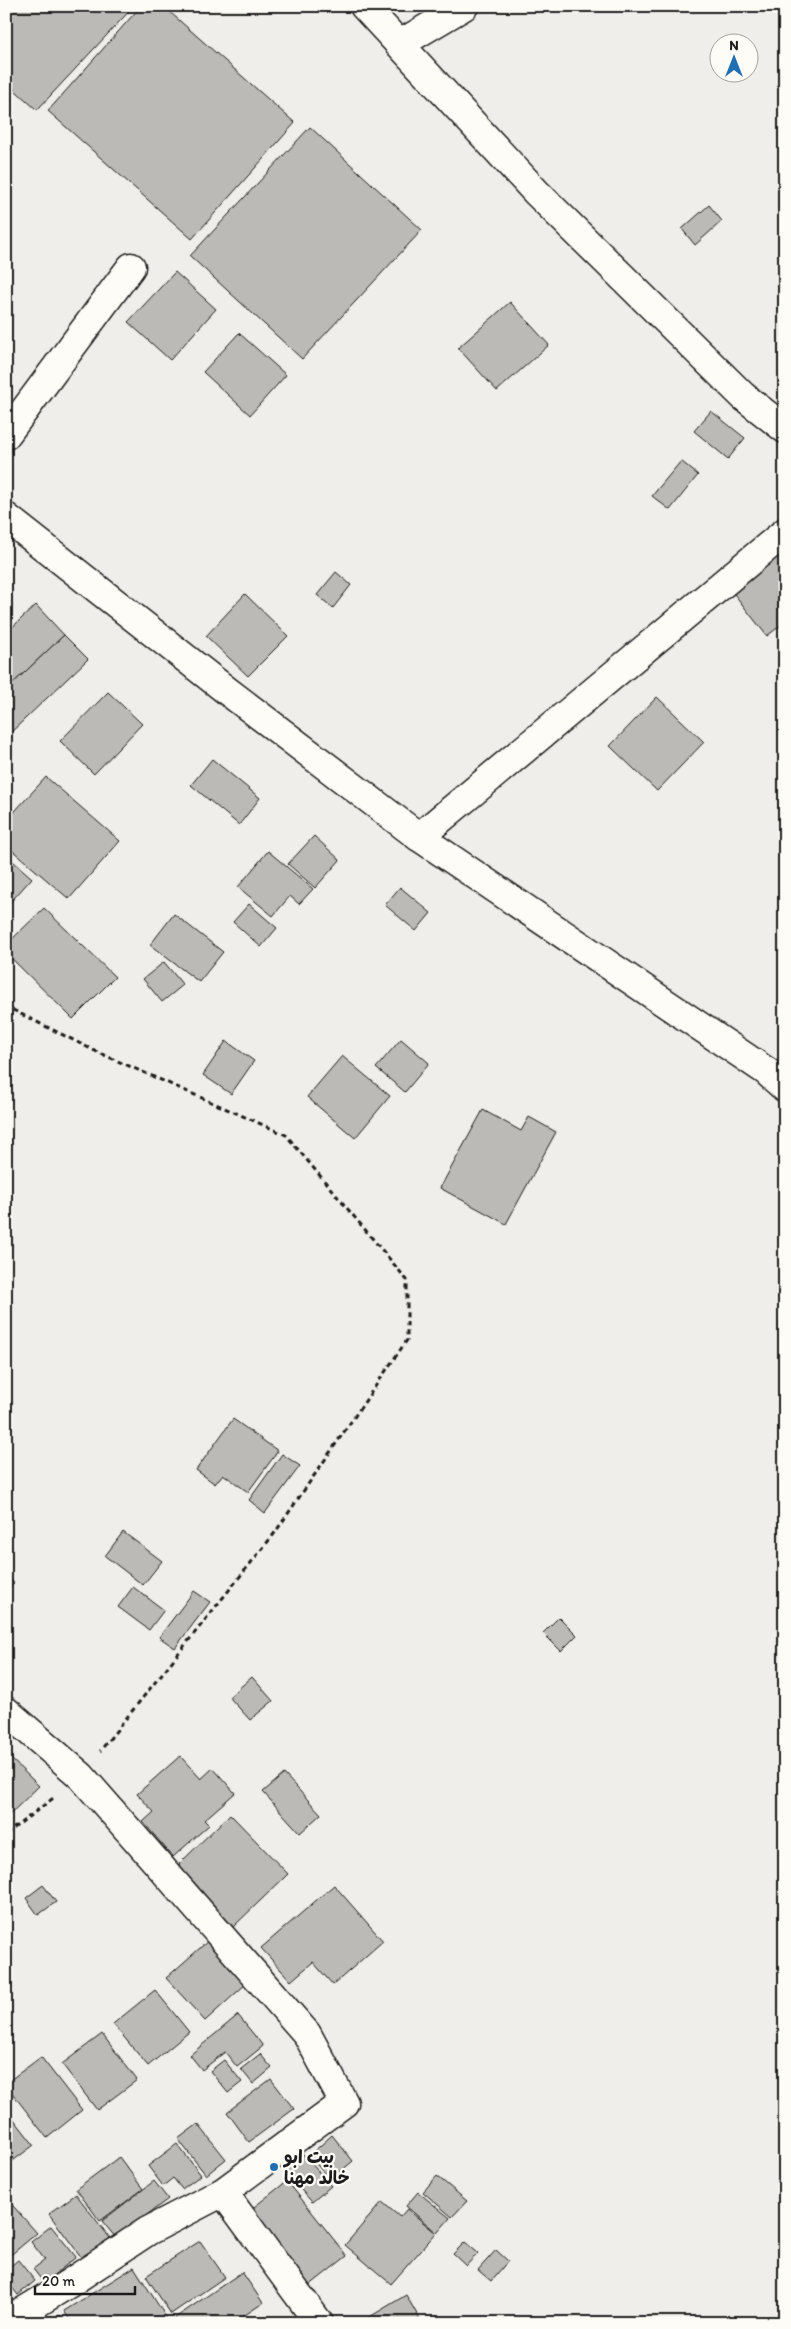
<svg xmlns="http://www.w3.org/2000/svg" width="791" height="2329" font-family="Itim,'Playpen Sans Arabic',sans-serif">
  <style>
    .building { fill: #bbbab6; stroke: #1c1c1c }
    .lines { fill: none; stroke-linecap: round; stroke-linejoin: round }
    .minor-casing { stroke: #1c1c1c; stroke-width: 31 }
    .path { stroke: #1c1c1c; stroke-width: 3; stroke-dasharray: 5 4; stroke-linecap: butt }
    .minor { stroke: #fdfcf7; stroke-width: 28 }
    .poi-dot { fill: #1f6fb2; stroke: #fdfcf7; stroke-width: 2 }
    .labels { text-anchor: middle; stroke-width: 4.5; stroke-linejoin: round; paint-order: stroke }
    .poi-label { font-size: 18px; font-weight: bold; fill: #1c1c1c; stroke: #fdfcf7; text-anchor: start }
  </style>
  <rect width="100%" height="100%" fill="#f0eeea"/>
  <filter id="ink" filterUnits="userSpaceOnUse"><feTurbulence type="fractalNoise" baseFrequency=".02" numOctaves="2"/><feDisplacementMap in="SourceGraphic" scale="10" xChannelSelector="R" yChannelSelector="G"/><feConvolveMatrix kernelMatrix="1 2 1 2 8 2 1 2 1" color-interpolation-filters="sRGB"/></filter>
  <g filter="url(#ink)">
    <g class="building">
      <polygon points="6,6 134,6 37,110 6,82"/>
      <polygon points="141,6 163,6 295,123 192,239 48,111"/>
      <polygon points="310,127 422,230 302,359 190,256"/>
      <polygon points="709,205 722,221 695,245 682,229"/>
      <polygon points="175,272 216,309 170,360 128,322"/>
      <polygon points="510,302 549,345 497,391 458,348"/>
      <polygon points="239,333 286,375 250,415 203,372"/>
      <polygon points="711,411 745,438 728,459 694,431"/>
      <polygon points="681,461 698,475 670,510 652,496"/>
      <polygon points="785,548 785,622 767,636 731,590"/>
      <polygon points="336,572 351,585 333,608 317,595"/>
      <polygon points="245,594 288,636 248,676 206,636"/>
      <polygon points="36,605 64,635 6,690 6,633"/>
      <polygon points="64,635 88,659 6,737 6,690"/>
      <polygon points="108,692 142,724 94,774 60,741"/>
      <polygon points="657,697 704,742 657,791 610,746"/>
      <polygon points="212,759 260,798 239,825 191,785"/>
      <polygon points="46,777 120,841 69,899 6,845 6,821"/>
      <polygon points="314,836 340,860 315,888 288,864"/>
      <polygon points="268,851 313,889 299,904 290,896 273,916 238,887"/>
      <polygon points="6,855 32,878 6,907"/>
      <polygon points="400,887 431,913 416,931 385,905"/>
      <polygon points="249,904 277,928 261,947 233,922"/>
      <polygon points="44,908 115,977 73,1019 6,953 6,945"/>
      <polygon points="174,914 223,952 199,982 150,945"/>
      <polygon points="164,962 183,985 162,1002 143,979"/>
      <polygon points="401,1039 429,1063 405,1092 376,1068"/>
      <polygon points="226,1041 254,1061 231,1094 203,1075"/>
      <polygon points="342,1056 390,1096 355,1138 307,1097"/>
      <polygon points="483,1110 521,1131 529,1117 556,1132 506,1224 440,1188"/>
      <polygon points="233,1419 278,1451 248,1492 223,1474 215,1484 196,1470"/>
      <polygon points="282,1454 300,1466 265,1513 249,1500"/>
      <polygon points="123,1532 162,1561 143,1585 105,1556"/>
      <polygon points="6,1576 14,1583 6,1592"/>
      <polygon points="133,1587 164,1610 149,1630 118,1607"/>
      <polygon points="194,1591 210,1602 175,1648 159,1637"/>
      <polygon points="559,1617 577,1635 561,1651 543,1633"/>
      <polygon points="252,1677 273,1701 250,1720 229,1697"/>
      <polygon points="6,1754 39,1786 6,1818"/>
      <polygon points="180,1756 201,1779 213,1768 235,1793 204,1820 209,1825 173,1857 143,1822 154,1812 137,1794"/>
      <polygon points="284,1774 321,1814 300,1833 263,1792"/>
      <polygon points="230,1814 288,1874 233,1927 176,1867"/>
      <polygon points="43,1885 56,1902 38,1915 26,1898"/>
      <polygon points="334,1885 383,1941 333,1985 313,1962 291,1981 261,1948"/>
      <polygon points="208,1941 247,1983 205,2021 166,1978"/>
      <polygon points="155,1990 189,2032 148,2066 113,2024"/>
      <polygon points="238,2015 263,2046 237,2067 225,2052 202,2070 190,2055"/>
      <polygon points="102,2034 137,2080 97,2110 62,2064"/>
      <polygon points="260,2054 272,2068 253,2084 241,2069"/>
      <polygon points="41,2057 82,2110 47,2138 6,2085 6,2083"/>
      <polygon points="224,2060 242,2082 228,2093 210,2071"/>
      <polygon points="271,2079 294,2109 249,2142 227,2112"/>
      <polygon points="6,2109 34,2145 6,2166"/>
      <polygon points="198,2124 226,2159 206,2175 178,2139"/>
      <polygon points="332,2135 353,2161 330,2180 309,2156"/>
      <polygon points="177,2144 201,2175 182,2189 173,2178 163,2186 148,2166"/>
      <polygon points="303,2154 331,2186 312,2202 284,2171"/>
      <polygon points="119,2157 143,2189 100,2221 76,2189"/>
      <polygon points="437,2176 467,2201 452,2217 423,2192"/>
      <polygon points="154,2181 168,2199 116,2238 102,2221"/>
      <polygon points="287,2181 347,2256 309,2286 249,2211"/>
      <polygon points="418,2192 450,2218 437,2233 406,2206"/>
      <polygon points="76,2194 110,2238 82,2258 49,2214"/>
      <polygon points="6,2198 37,2233 6,2259"/>
      <polygon points="382,2202 400,2217 407,2209 436,2233 391,2284 345,2245"/>
      <polygon points="51,2226 76,2257 44,2283 33,2269 45,2260 31,2242"/>
      <polygon points="200,2241 225,2277 171,2314 146,2276"/>
      <polygon points="465,2242 478,2253 466,2266 453,2254"/>
      <polygon points="496,2250 508,2261 491,2281 478,2270"/>
      <polygon points="18,2260 35,2281 18,2295 6,2280 6,2270"/>
      <polygon points="134,2267 166,2317 157,2323 72,2323 64,2311"/>
      <polygon points="242,2272 263,2303 233,2323 178,2323 175,2318"/>
      <polygon points="406,2295 422,2323 364,2323 363,2321"/>
      <polygon points="60,2315 66,2323 48,2323"/>
    </g>
    <g class="lines">
      <defs>
        <g id="minor">
          <polyline points="364,6 536,192 743,396 785,429"/>
          <polyline points="400,44 464,6"/>
          <polyline points="6,435 131,267"/>
          <polyline points="6,517 226,690 419,837 766,1071 785,1088"/>
          <polyline points="419,837 785,532"/>
          <polyline points="6,1711 81,1776 307,2034 344,2103 223,2192 148,2231 68,2284 6,2322"/>
          <polyline points="223,2192 319,2323"/>
        </g>
      </defs>
      <use href="#minor" class="minor-casing"/>
      <g class="path">
        <polyline points="6,1004 9,1008 95,1051 286,1135 407,1280 407,1340 274,1534 100,1751"/>
        <polyline points="6,1834 56,1796"/>
      </g>
      <use href="#minor" class="minor"/>
    </g>
  </g>
  <circle class="poi-dot" cx="274" cy="2167" r="5"/>
  <g class="labels">
    <g class="poi-label">
      <text x="284" y="2163">بيت ابو<tspan x="284" dy="21">خالد مهنا</tspan></text>
    </g>
  </g>
  <rect width="791" height="2329" fill="none" stroke="#fdfcf7" stroke-width="25"/>
  <rect x="12" y="12" width="766" height="2304" fill="none" stroke="#1c1c1c" stroke-width="2" filter="url(#ink)"/>
  <g transform="translate(734 58)"><circle r="24" fill="#fdfcf7" stroke="#a3a29f"/>
  <path d="M0-4L9 19L0 12L-9 19Z" fill="#1f6fb2"/>
  <text y="-8" font-size="14" font-weight="bold" text-anchor="middle" fill="#1c1c1c">N</text>
  </g>
  <path d="M35 2286v8h100v-8" fill="none" stroke="#1c1c1c" stroke-width="2.5"/>
  <text x="42" y="2286" font-size="15" fill="#1c1c1c" stroke="#fdfcf7" stroke-width="4" paint-order="stroke">20 m</text>
</svg>
